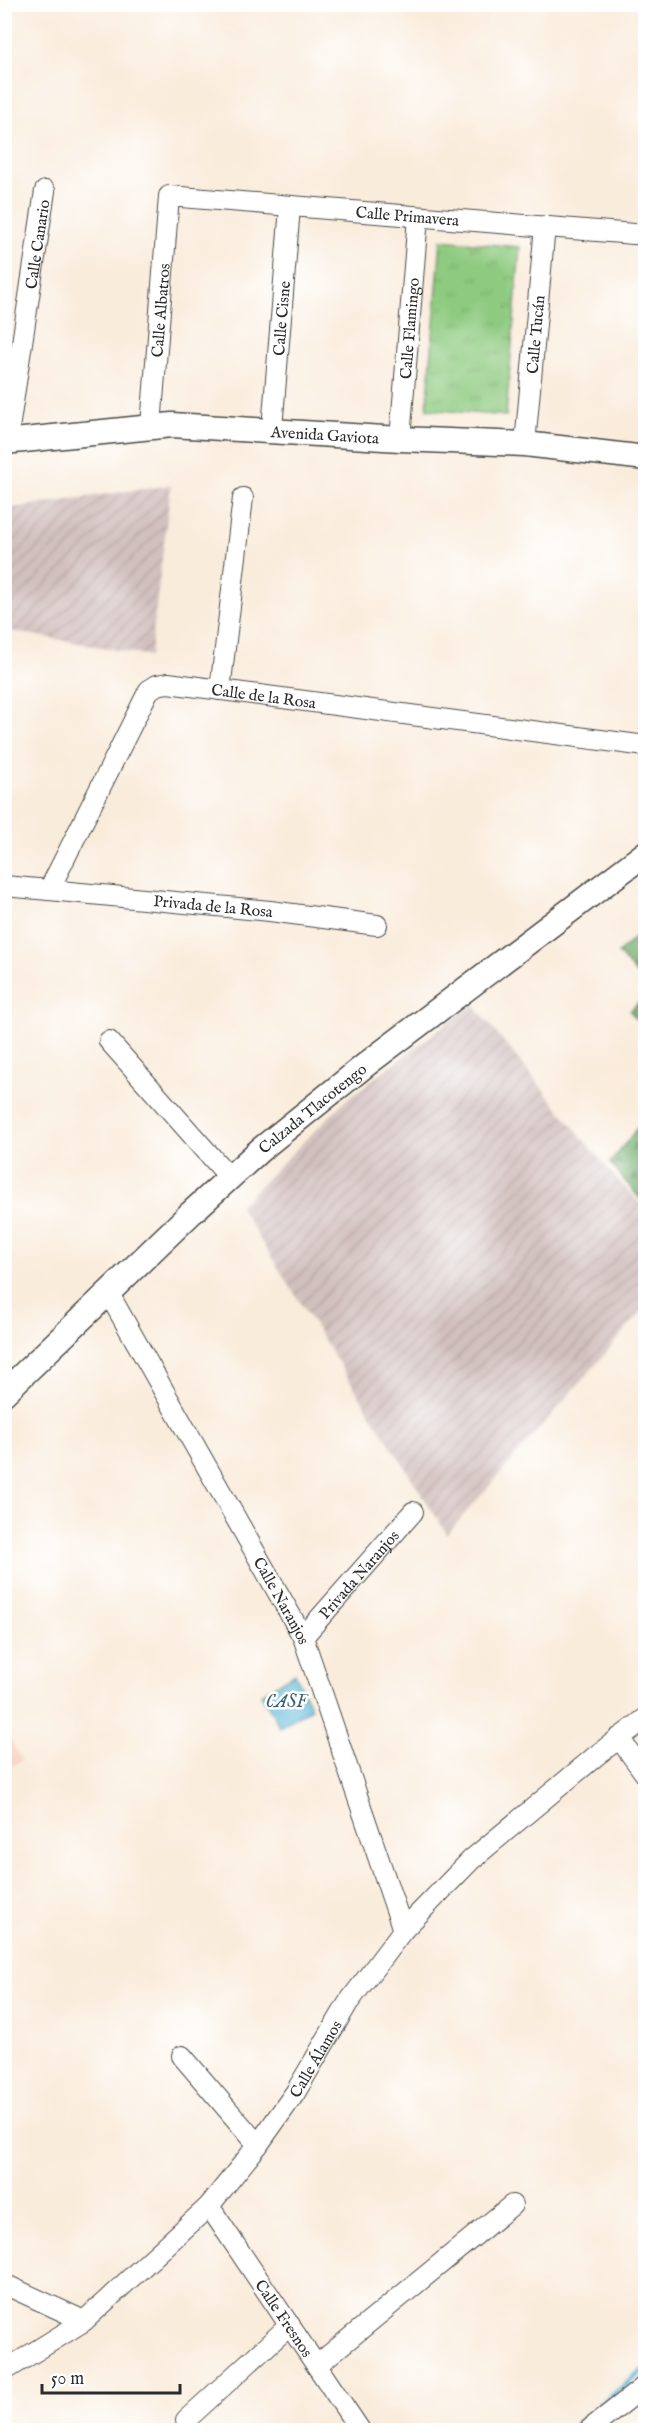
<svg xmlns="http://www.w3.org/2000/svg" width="650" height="2435" font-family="'IM FELL English',serif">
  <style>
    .built { fill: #f5d3c2 }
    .industrial { fill: url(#industrial-furrows) }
    .forest { fill: url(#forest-firs); stroke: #4e6d4c; stroke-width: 1.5 }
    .park { fill: url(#park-tufts); stroke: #5c7b56; stroke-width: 1.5 }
    .water { fill: #57b6d5; stroke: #417080; stroke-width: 1.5 }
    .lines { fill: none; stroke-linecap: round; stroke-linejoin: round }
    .stream { stroke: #57b6d5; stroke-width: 5 }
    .minor-casing { stroke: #4a4845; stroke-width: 22 }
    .tertiary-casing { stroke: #4a4845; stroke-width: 27 }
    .minor { stroke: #fff; stroke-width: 20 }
    .tertiary { stroke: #fff; stroke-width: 24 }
    .labels { text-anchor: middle; stroke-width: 5; stroke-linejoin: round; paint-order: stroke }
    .street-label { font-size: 16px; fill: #2b2b2b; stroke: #fff }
    .water-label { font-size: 18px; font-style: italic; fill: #3d636f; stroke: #fff }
  </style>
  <defs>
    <pattern id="industrial-furrows" width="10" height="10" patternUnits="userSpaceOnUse" patternTransform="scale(1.5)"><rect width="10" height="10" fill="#d1c0bd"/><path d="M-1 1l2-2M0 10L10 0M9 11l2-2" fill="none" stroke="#b4a5a3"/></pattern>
    <pattern id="forest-firs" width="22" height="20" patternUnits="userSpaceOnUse" patternTransform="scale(1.5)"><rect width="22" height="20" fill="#72af6e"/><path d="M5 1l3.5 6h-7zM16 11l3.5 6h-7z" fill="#5e8f5b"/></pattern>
    <pattern id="park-tufts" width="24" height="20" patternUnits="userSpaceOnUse" patternTransform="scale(1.5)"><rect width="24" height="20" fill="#8ecb80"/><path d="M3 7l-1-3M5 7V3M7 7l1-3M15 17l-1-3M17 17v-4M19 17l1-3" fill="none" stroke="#7bae6f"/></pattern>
  </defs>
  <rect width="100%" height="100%" fill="#fff"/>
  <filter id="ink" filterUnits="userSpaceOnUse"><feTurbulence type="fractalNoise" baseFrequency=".0167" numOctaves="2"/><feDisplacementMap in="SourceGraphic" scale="12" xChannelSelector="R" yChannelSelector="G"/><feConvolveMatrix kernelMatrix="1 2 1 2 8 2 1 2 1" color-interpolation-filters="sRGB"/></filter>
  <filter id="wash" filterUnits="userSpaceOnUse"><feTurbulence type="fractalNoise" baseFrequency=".008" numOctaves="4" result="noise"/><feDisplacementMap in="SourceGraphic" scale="24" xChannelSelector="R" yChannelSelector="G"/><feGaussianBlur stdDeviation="1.35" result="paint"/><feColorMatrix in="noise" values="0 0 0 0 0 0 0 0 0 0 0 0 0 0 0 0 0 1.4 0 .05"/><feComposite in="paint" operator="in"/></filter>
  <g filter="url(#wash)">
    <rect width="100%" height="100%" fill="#f9ecdb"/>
    <polygon class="built" points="4,1730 22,1760 5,1770 4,1770"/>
    <g class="industrial">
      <polygon points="171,485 150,656 5,630 5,509"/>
      <polygon points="473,1004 608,1169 645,1209 646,1307 447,1534 239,1206 348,1098"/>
    </g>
    <g class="forest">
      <polygon points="645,928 645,984 618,953"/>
      <polygon points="645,996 645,1030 630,1011"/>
      <polygon points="645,1118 646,1118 645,1205 610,1163"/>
    </g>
    <polygon class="park" points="441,240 520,247 506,416 427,409"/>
    <polygon class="water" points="295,1673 311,1708 280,1727 261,1694"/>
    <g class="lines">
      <polyline class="stream" points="570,2430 646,2368"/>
    </g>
  </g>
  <g filter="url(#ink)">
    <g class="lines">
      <defs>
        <g id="minor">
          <path id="s1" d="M151 426 169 196 646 235"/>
          <path id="s2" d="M272 429 290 207"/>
          <path id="s3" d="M400 439 418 217"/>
          <path id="s4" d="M7 442 45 191"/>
          <path id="s5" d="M525 444 545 226"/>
          <polyline points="220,690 243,498"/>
          <path id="s6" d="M4 886 49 890 149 690 157 685 168 683 646 746"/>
          <path id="s7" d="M49 890 270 911 377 925"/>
          <polyline points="109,1041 230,1178"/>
          <path id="s8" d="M109 1294 303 1637 403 1930"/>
          <path id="s9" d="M303 1637 413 1512"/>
          <polyline points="619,1738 646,1775"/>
          <polyline points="182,2056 258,2145"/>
          <path id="s10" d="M209 2206 360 2430"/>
          <polyline points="4,2284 84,2321"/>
          <polyline points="317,2365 512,2205"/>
          <path id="s11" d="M4 2371 84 2321 209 2206 258 2145 295 2093 348 2003 403 1930 471 1860 597 1755 646 1718"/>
          <polyline points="186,2420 290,2325"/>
          <polyline points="589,2430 646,2385"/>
        </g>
        <g id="tertiary">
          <path id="s12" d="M4 442 172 425 400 439 525 444 646 458"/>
          <path id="s13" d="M4 1393 191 1213 260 1150 368 1063 646 853"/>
        </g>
      </defs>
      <use href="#minor" class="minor-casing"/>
      <use href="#tertiary" class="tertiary-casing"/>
      <use href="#minor" class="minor"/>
      <use href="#tertiary" class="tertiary"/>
    </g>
  </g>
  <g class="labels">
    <g class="street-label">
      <text dy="6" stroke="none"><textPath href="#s1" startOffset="470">Calle Primavera</textPath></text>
      <text dy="6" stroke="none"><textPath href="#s4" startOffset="200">Calle Canario</textPath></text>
      <text dy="6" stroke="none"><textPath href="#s1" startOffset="116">Calle Albatros</textPath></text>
      <text dy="6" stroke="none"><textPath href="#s2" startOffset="111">Calle Cisne</textPath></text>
      <text dy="6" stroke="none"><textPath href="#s3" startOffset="111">Calle Flamingo</textPath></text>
      <text dy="6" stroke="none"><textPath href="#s5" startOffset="110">Calle Tucán</textPath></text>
      <text dy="6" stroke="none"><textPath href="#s12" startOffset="322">Avenida Gaviota</textPath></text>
      <text dy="6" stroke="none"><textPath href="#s6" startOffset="386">Calle de la Rosa</textPath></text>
      <text dy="6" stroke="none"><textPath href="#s7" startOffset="165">Privada de la Rosa</textPath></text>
      <text dy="6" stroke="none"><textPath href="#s13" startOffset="420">Calzada Tlacotengo</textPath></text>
      <text dy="6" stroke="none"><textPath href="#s9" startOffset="84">Privada Naranjos</textPath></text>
      <text dy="6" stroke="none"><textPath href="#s8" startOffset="352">Calle Naranjos</textPath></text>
      <text dy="6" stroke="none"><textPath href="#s11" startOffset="446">Calle Álamos</textPath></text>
      <text dy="6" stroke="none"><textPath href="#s10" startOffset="135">Calle Fresnos</textPath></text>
    </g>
    <g class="water-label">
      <text x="286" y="1707">CASF</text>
    </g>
  </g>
  <rect width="650" height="2435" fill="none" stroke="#fff" stroke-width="24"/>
  <path d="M42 2384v9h138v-9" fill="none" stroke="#2b2b2b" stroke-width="3"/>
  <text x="51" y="2384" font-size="18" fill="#2b2b2b" stroke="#ffffff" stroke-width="4.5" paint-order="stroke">50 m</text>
</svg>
